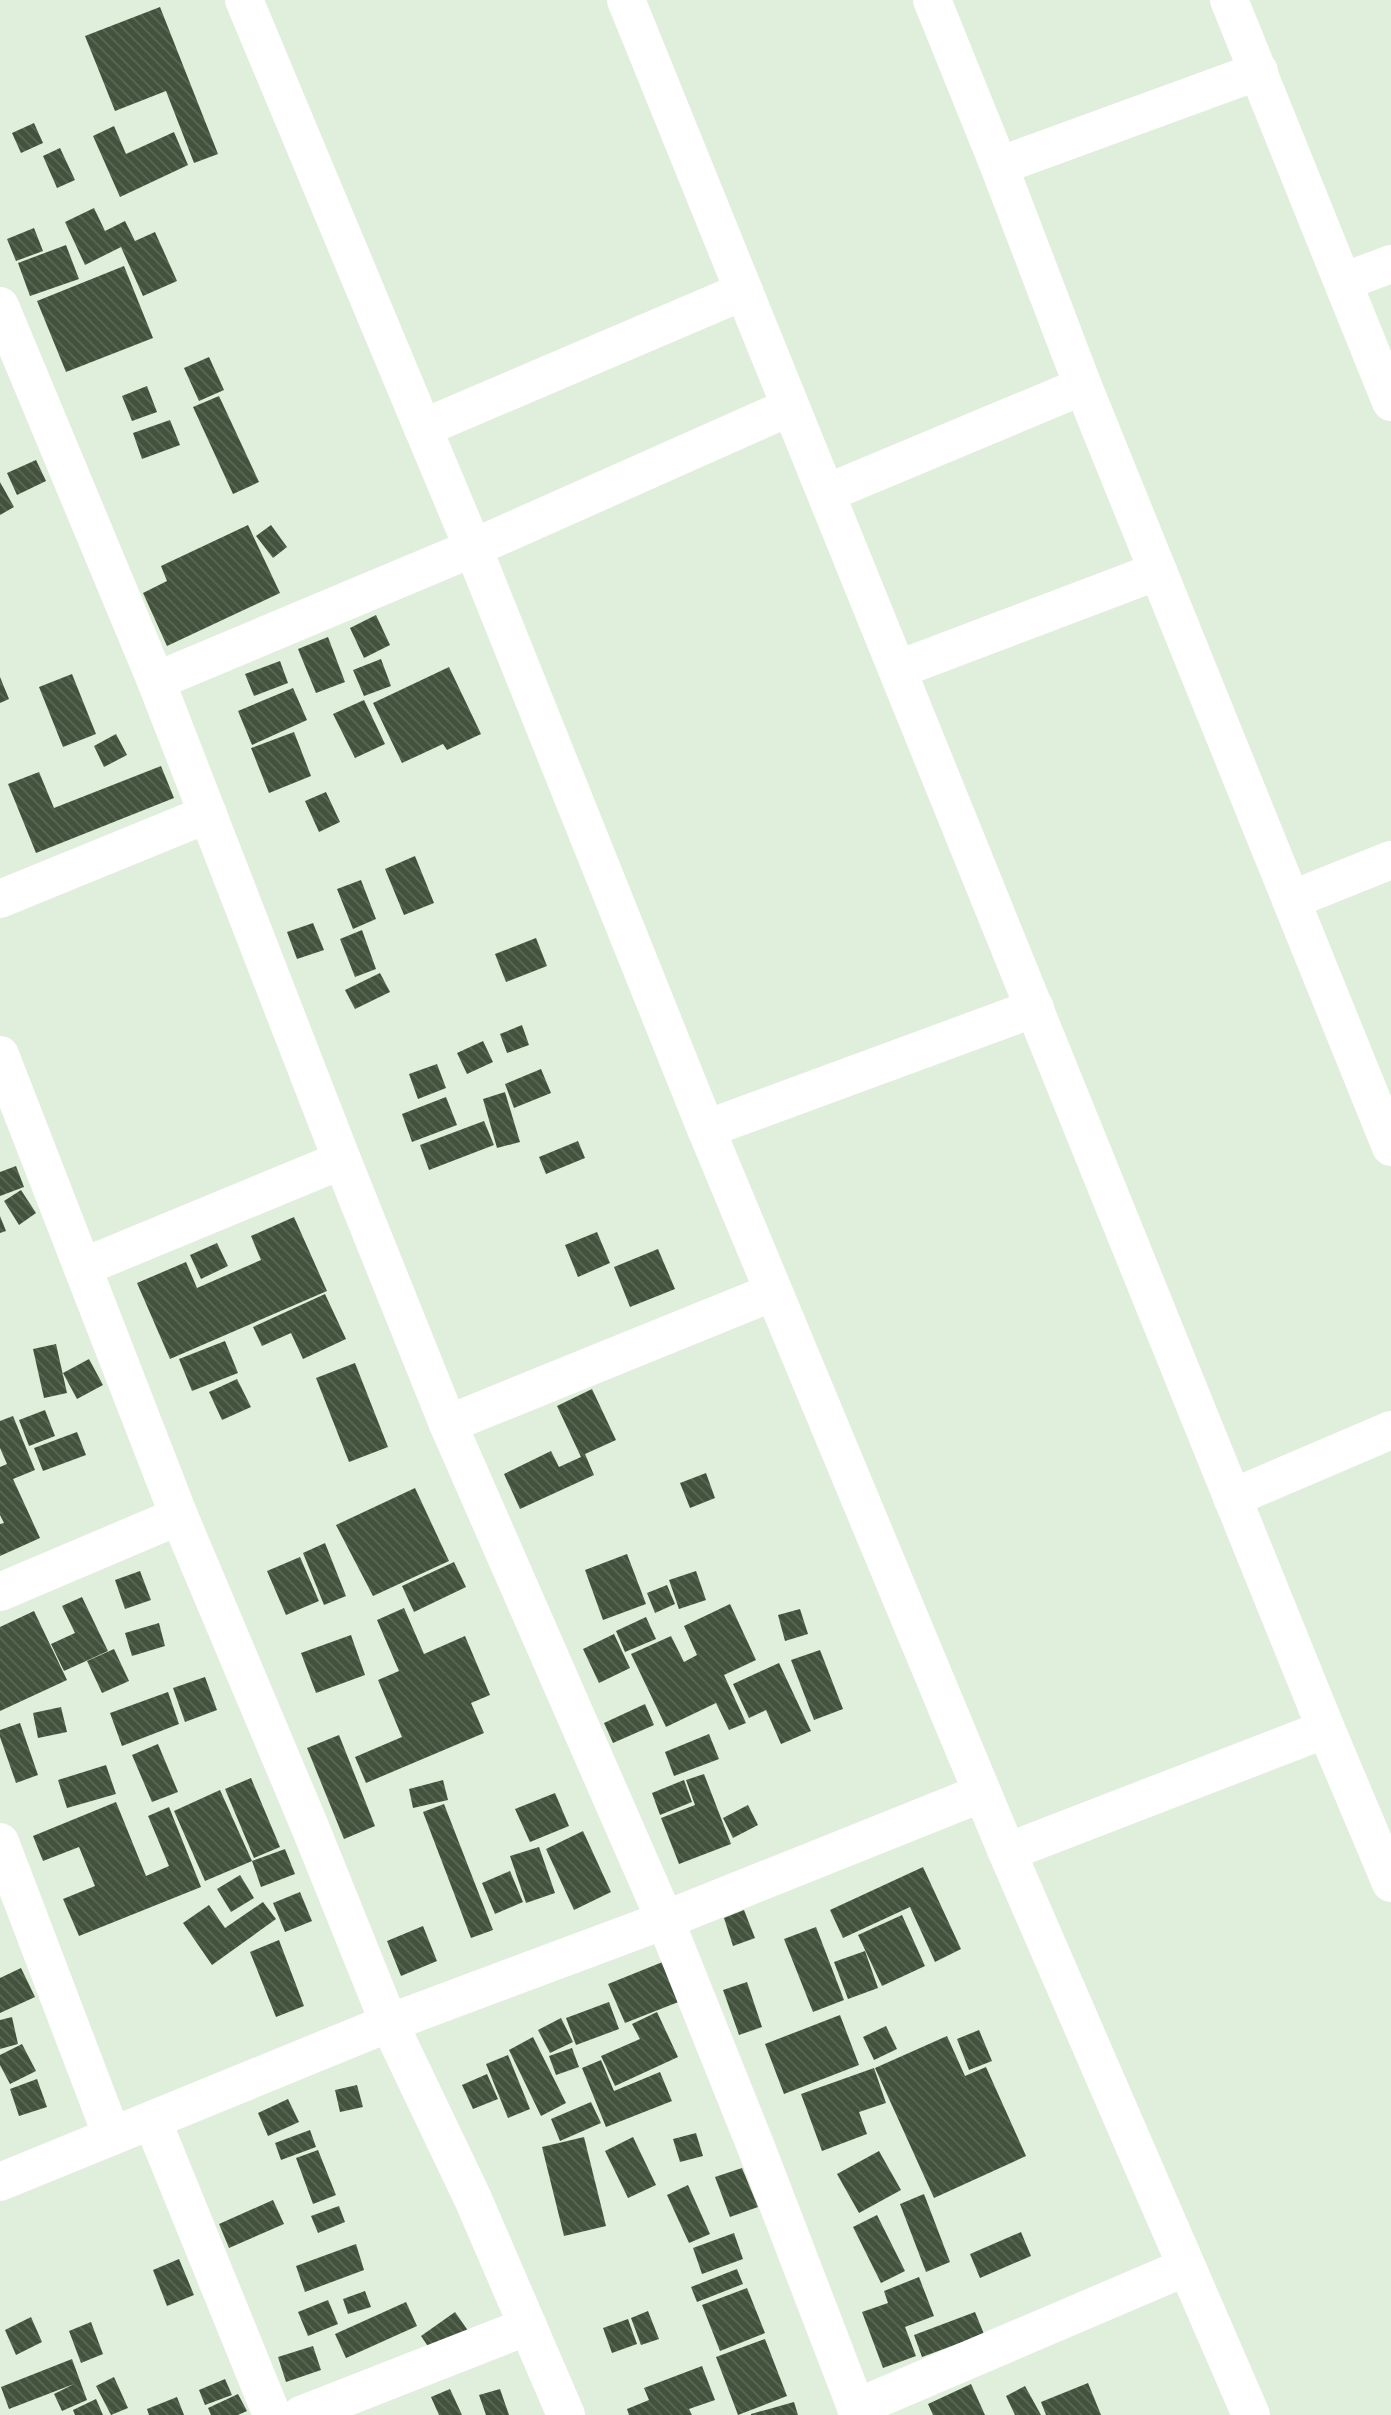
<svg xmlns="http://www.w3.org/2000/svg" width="1391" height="2415" font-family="'Fira Sans Condensed',sans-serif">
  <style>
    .building { fill: url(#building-back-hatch) }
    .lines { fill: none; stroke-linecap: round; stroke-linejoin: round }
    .street { stroke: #fff; stroke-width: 38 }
    .secondary { stroke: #fff; stroke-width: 38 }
  </style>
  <defs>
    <pattern id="building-back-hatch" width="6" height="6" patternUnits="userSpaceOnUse" patternTransform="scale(1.75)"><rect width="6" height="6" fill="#42523c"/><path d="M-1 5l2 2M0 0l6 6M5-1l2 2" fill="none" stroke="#5b6856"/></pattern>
  </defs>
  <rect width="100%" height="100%" fill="#e0efdb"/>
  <g class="building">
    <polygon points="160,7 218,154 194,163 166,91 115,111 85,36"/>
    <polygon points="34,123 43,143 21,153 12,133"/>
    <polygon points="114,126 126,154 174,132 188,165 120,197 93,136"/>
    <polygon points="60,148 75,180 57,188 43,156"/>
    <polygon points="94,208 105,231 125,221 135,241 155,232 177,281 143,296 121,247 85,265 65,222"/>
    <polygon points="34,228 43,251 16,261 7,239"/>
    <polygon points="66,245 79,279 30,296 18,263"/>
    <polygon points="124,266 153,338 66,372 37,301"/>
    <polygon points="209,357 224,390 199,401 184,368"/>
    <polygon points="147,386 157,412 132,421 122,396"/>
    <polygon points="219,396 259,482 233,494 193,407"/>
    <polygon points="170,420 180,445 142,459 133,433"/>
    <polygon points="36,460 46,481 17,495 7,473"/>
    <polygon points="0,482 14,507 0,515"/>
    <polygon points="248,525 280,593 167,646 143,593 167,581 161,566"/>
    <polygon points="271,525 287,547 273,558 256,536"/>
    <polygon points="376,615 390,645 364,658 350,628"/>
    <polygon points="328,637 345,682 316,693 298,649"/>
    <polygon points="381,659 391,686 364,696 353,670"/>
    <polygon points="280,661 288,683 254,696 245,674"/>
    <polygon points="449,667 481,734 447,750 443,744 402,763 373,703"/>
    <polygon points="72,674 96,734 63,747 39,687"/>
    <polygon points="0,677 9,699 0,703"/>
    <polygon points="293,688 307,720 252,745 238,711"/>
    <polygon points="364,700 385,744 355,758 333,714"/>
    <polygon points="294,732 311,776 269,793 251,748"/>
    <polygon points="116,734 127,755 104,767 94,746"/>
    <polygon points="161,766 174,798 36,853 8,784 39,772 54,808"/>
    <polygon points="326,792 340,822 319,832 305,801"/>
    <polygon points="415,856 434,903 404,915 385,869"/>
    <polygon points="361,880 376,919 353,929 337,889"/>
    <polygon points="313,923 324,950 297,959 287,932"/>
    <polygon points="362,930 376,969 355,977 340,939"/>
    <polygon points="536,938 547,966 506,982 495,954"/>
    <polygon points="380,973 390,992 355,1009 345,990"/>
    <polygon points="522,1025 529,1045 507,1053 500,1034"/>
    <polygon points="483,1041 493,1062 467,1074 457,1053"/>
    <polygon points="437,1064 446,1088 418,1099 409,1074"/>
    <polygon points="541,1069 551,1093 514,1108 505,1084"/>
    <polygon points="505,1092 520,1142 497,1148 483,1099"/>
    <polygon points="446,1097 457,1125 412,1142 402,1114"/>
    <polygon points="484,1121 494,1145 429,1170 420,1145"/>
    <polygon points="578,1141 585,1158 546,1174 539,1157"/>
    <polygon points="16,1166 24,1187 0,1196 0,1172"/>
    <polygon points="21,1190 36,1213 19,1225 4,1201"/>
    <polygon points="0,1216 6,1231 0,1233"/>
    <polygon points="294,1217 327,1291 170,1359 137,1283 186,1262 197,1288 261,1260 251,1236"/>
    <polygon points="597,1232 610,1263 578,1277 565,1245"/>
    <polygon points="217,1243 228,1266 201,1279 190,1255"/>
    <polygon points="658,1249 675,1289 630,1307 614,1267"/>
    <polygon points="325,1294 346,1339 303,1359 291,1333 262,1346 253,1327"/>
    <polygon points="225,1341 238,1373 192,1391 179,1359"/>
    <polygon points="56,1344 67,1393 44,1398 33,1349"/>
    <polygon points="89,1359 103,1385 77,1399 63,1373"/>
    <polygon points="355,1363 388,1447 349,1462 316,1378"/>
    <polygon points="237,1379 251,1407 222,1420 209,1392"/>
    <polygon points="592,1389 616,1440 585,1454 594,1475 520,1509 504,1474 551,1451 559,1467 581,1457 557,1406"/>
    <polygon points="45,1410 55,1436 29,1446 19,1420"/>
    <polygon points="13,1416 35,1470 13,1479 40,1538 0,1556 0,1524 4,1523 0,1515 0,1467 7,1464 0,1448 0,1421"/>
    <polygon points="77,1432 86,1455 43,1471 34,1448"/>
    <polygon points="706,1473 715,1498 690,1508 680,1483"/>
    <polygon points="415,1488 449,1561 373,1596 336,1525"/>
    <polygon points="325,1543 346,1596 324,1605 303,1553"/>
    <polygon points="627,1554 646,1604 603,1620 585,1570"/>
    <polygon points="300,1557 319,1601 286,1615 267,1571"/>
    <polygon points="454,1562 466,1587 414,1612 402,1586"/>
    <polygon points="140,1571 151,1600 125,1609 115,1580"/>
    <polygon points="696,1571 706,1600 679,1609 669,1580"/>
    <polygon points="667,1585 675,1604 655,1613 647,1593"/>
    <polygon points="82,1597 108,1651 64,1671 51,1644 75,1633 62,1606"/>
    <polygon points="730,1604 756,1660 724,1675 746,1723 729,1730 716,1703 666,1727 631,1654 671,1636 684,1662 697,1655 684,1626"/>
    <polygon points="404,1608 424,1654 465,1636 490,1695 471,1703 484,1733 366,1783 355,1757 402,1737 378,1680 399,1671 377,1620"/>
    <polygon points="800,1609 808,1634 785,1641 778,1615"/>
    <polygon points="34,1611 67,1680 0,1711 0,1627"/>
    <polygon points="646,1617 656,1639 625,1652 616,1631"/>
    <polygon points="159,1623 165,1646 132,1656 125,1633"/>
    <polygon points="614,1634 630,1668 599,1683 583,1649"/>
    <polygon points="351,1635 365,1675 316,1693 301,1653"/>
    <polygon points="114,1649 129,1681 102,1693 87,1661"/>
    <polygon points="820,1650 843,1709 814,1720 791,1660"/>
    <polygon points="779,1663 811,1731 781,1744 766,1710 749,1718 733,1684"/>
    <polygon points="205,1677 217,1710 185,1722 173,1688"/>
    <polygon points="168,1692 179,1724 122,1746 110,1713"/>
    <polygon points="645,1704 654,1725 613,1743 604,1723"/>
    <polygon points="61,1707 67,1732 38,1738 33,1713"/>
    <polygon points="20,1723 38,1775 16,1783 0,1737 0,1730"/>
    <polygon points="709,1734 719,1759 674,1776 665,1752"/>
    <polygon points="339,1735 375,1826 344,1839 307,1748"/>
    <polygon points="158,1744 178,1792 152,1802 132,1755"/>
    <polygon points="106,1765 116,1794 67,1808 58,1780"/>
    <polygon points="704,1774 731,1844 679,1864 661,1818 695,1805 686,1780"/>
    <polygon points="251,1778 280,1847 254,1858 225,1789"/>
    <polygon points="443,1780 448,1800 413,1808 409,1789"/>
    <polygon points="684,1780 692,1802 660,1815 652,1793"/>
    <polygon points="220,1790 252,1861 205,1881 174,1811"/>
    <polygon points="555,1793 569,1826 530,1842 515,1809"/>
    <polygon points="116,1802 146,1876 169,1866 148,1816 169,1807 201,1887 79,1936 63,1899 95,1886 79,1847 43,1861 33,1836"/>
    <polygon points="444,1804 493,1930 471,1938 423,1812"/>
    <polygon points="748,1805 758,1825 733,1838 723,1818"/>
    <polygon points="583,1831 611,1892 574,1910 546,1849"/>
    <polygon points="539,1847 555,1893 526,1903 510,1856"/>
    <polygon points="285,1849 295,1874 261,1887 252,1861"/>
    <polygon points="923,1867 961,1949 935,1962 910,1907 843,1938 830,1910"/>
    <polygon points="510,1871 523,1902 495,1914 482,1883"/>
    <polygon points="240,1875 254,1898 231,1912 217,1889"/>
    <polygon points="300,1892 312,1921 285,1932 273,1903"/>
    <polygon points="263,1902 276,1919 212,1965 183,1923 209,1905 225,1928"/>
    <polygon points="744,1910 755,1938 733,1946 724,1918"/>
    <polygon points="902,1915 925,1966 882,1986 858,1935"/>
    <polygon points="423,1926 437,1961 401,1976 387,1941"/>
    <polygon points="816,1927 844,2000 813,2012 784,1939"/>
    <polygon points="279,1940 304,2006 276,2017 250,1952"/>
    <polygon points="865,1951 878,1988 848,1999 834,1962"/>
    <polygon points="670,1959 686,1999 625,2023 608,1984"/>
    <polygon points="21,1968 35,1997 0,2013 0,1978"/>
    <polygon points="747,1982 762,2027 739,2035 723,1990"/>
    <polygon points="609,2002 619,2029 576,2045 566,2018"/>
    <polygon points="657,2012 678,2057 615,2086 601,2056 640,2039 632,2024"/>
    <polygon points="840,2015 859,2065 784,2094 765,2044"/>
    <polygon points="12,2017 18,2044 0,2049 0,2020"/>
    <polygon points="561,2018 573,2042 550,2053 538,2030"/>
    <polygon points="886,2026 897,2049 874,2060 863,2037"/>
    <polygon points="979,2030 992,2061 969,2070 957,2039"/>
    <polygon points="947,2036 965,2076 986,2067 1026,2156 934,2198 875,2068"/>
    <polygon points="533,2037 566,2103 541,2116 509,2050"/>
    <polygon points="22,2044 36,2071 10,2084 0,2065 0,2055"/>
    <polygon points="572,2048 579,2067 556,2075 549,2056"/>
    <polygon points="508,2055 530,2109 508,2118 486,2064"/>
    <polygon points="601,2060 614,2091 660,2072 672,2101 606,2127 582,2068"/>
    <polygon points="874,2068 886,2103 859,2112 867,2134 822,2151 801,2094"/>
    <polygon points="487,2074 498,2099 473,2109 462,2085"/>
    <polygon points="37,2079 47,2107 19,2116 10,2089"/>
    <polygon points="357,2085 363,2107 340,2112 335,2090"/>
    <polygon points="288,2099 299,2122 268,2136 258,2113"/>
    <polygon points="591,2102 601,2123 560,2141 551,2119"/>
    <polygon points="310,2130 316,2147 281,2160 275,2143"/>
    <polygon points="696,2133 703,2156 680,2162 673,2139"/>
    <polygon points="584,2137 606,2226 564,2236 542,2147"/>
    <polygon points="633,2137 656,2185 628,2198 605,2151"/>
    <polygon points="318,2150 336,2195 313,2204 296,2158"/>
    <polygon points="879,2151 901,2190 859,2213 837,2174"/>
    <polygon points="742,2168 758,2207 730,2217 715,2177"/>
    <polygon points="688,2185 710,2234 689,2243 667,2195"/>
    <polygon points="924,2194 950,2262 926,2272 900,2204"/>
    <polygon points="273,2200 284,2224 229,2248 219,2224"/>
    <polygon points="339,2206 345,2222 318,2233 311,2216"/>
    <polygon points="877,2215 905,2271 881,2283 853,2227"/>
    <polygon points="1021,2232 1031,2256 980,2278 970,2254"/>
    <polygon points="734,2233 743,2259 702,2274 693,2248"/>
    <polygon points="356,2244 364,2270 305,2292 296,2266"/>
    <polygon points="179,2259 194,2295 167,2306 153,2270"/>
    <polygon points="737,2269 743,2284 697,2302 691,2287"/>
    <polygon points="919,2277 934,2316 905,2327 916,2356 883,2368 862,2312 888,2303 884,2291"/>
    <polygon points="747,2288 765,2333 720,2351 702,2305"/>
    <polygon points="365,2291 371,2307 348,2314 343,2299"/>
    <polygon points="328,2300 338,2324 308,2336 298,2312"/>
    <polygon points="406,2302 417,2326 346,2358 335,2334"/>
    <polygon points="648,2311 659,2339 641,2345 631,2318"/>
    <polygon points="455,2312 478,2345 444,2370 421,2336"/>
    <polygon points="975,2312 984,2334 922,2357 914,2335"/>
    <polygon points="31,2317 42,2342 16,2355 5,2330"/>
    <polygon points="628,2319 637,2344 612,2353 603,2328"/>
    <polygon points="91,2322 103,2354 81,2363 69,2331"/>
    <polygon points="765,2339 787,2396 738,2415 716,2357"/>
    <polygon points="313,2346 321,2370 286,2382 278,2357"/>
    <polygon points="72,2359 87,2400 62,2411 54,2394 74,2384 9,2409 1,2387"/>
    <polygon points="702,2366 715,2400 689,2409 692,2415 629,2415 627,2409 649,2400 644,2388"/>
    <polygon points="114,2377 128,2408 111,2415 96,2386"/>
    <polygon points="225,2379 232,2395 205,2405 199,2390"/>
    <polygon points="1088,2383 1101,2415 1046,2415 1041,2402"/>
    <polygon points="971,2384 985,2415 933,2415 928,2404"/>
    <polygon points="1025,2386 1041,2415 1015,2415 1006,2396"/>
    <polygon points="450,2389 462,2415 439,2415 431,2397"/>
    <polygon points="500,2389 509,2415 486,2415 479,2395"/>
    <polygon points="238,2394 247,2411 238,2415 211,2415 208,2408"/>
    <polygon points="177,2397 184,2415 149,2415 147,2409"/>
    <polygon points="96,2399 103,2415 75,2415 73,2410"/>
    <polygon points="794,2402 798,2415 751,2415 751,2414"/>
  </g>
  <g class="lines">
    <g class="street">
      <polyline points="626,0 1326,1729 1391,1883"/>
      <polyline points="932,0 999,166 1083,386 1391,1147"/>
      <polyline points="1229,0 1391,402"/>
      <polyline points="999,166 1259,71"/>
      <polyline points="1343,282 1391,264"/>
      <polyline points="0,306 156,681 342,1160 448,1424 665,1920 756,2147 859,2415"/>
      <polyline points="423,428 744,291"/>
      <polyline points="827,493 1083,386"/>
      <polyline points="899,669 1158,571"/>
      <polyline points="156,681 473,548 790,407"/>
      <polyline points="0,899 208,814"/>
      <polyline points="1291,900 1391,860"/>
      <polyline points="0,1055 179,1516 310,1827 389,2023 473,2199 566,2415"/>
      <polyline points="706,1129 1035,1008"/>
      <polyline points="83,1267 342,1160"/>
      <polyline points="448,1424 773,1292"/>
      <polyline points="1232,1498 1391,1430"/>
      <polyline points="0,1592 179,1516"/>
      <polyline points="0,1842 112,2136"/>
      <polyline points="1007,1852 1326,1729"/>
      <polyline points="152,2120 272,2415"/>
      <polyline points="0,2182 389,2023 665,1920 982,1793"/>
      <polyline points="856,2408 1186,2267"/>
      <polyline points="301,2415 528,2326"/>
    </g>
    <polyline class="secondary" points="244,0 473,548 706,1129 1007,1852 1251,2415"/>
  </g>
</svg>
